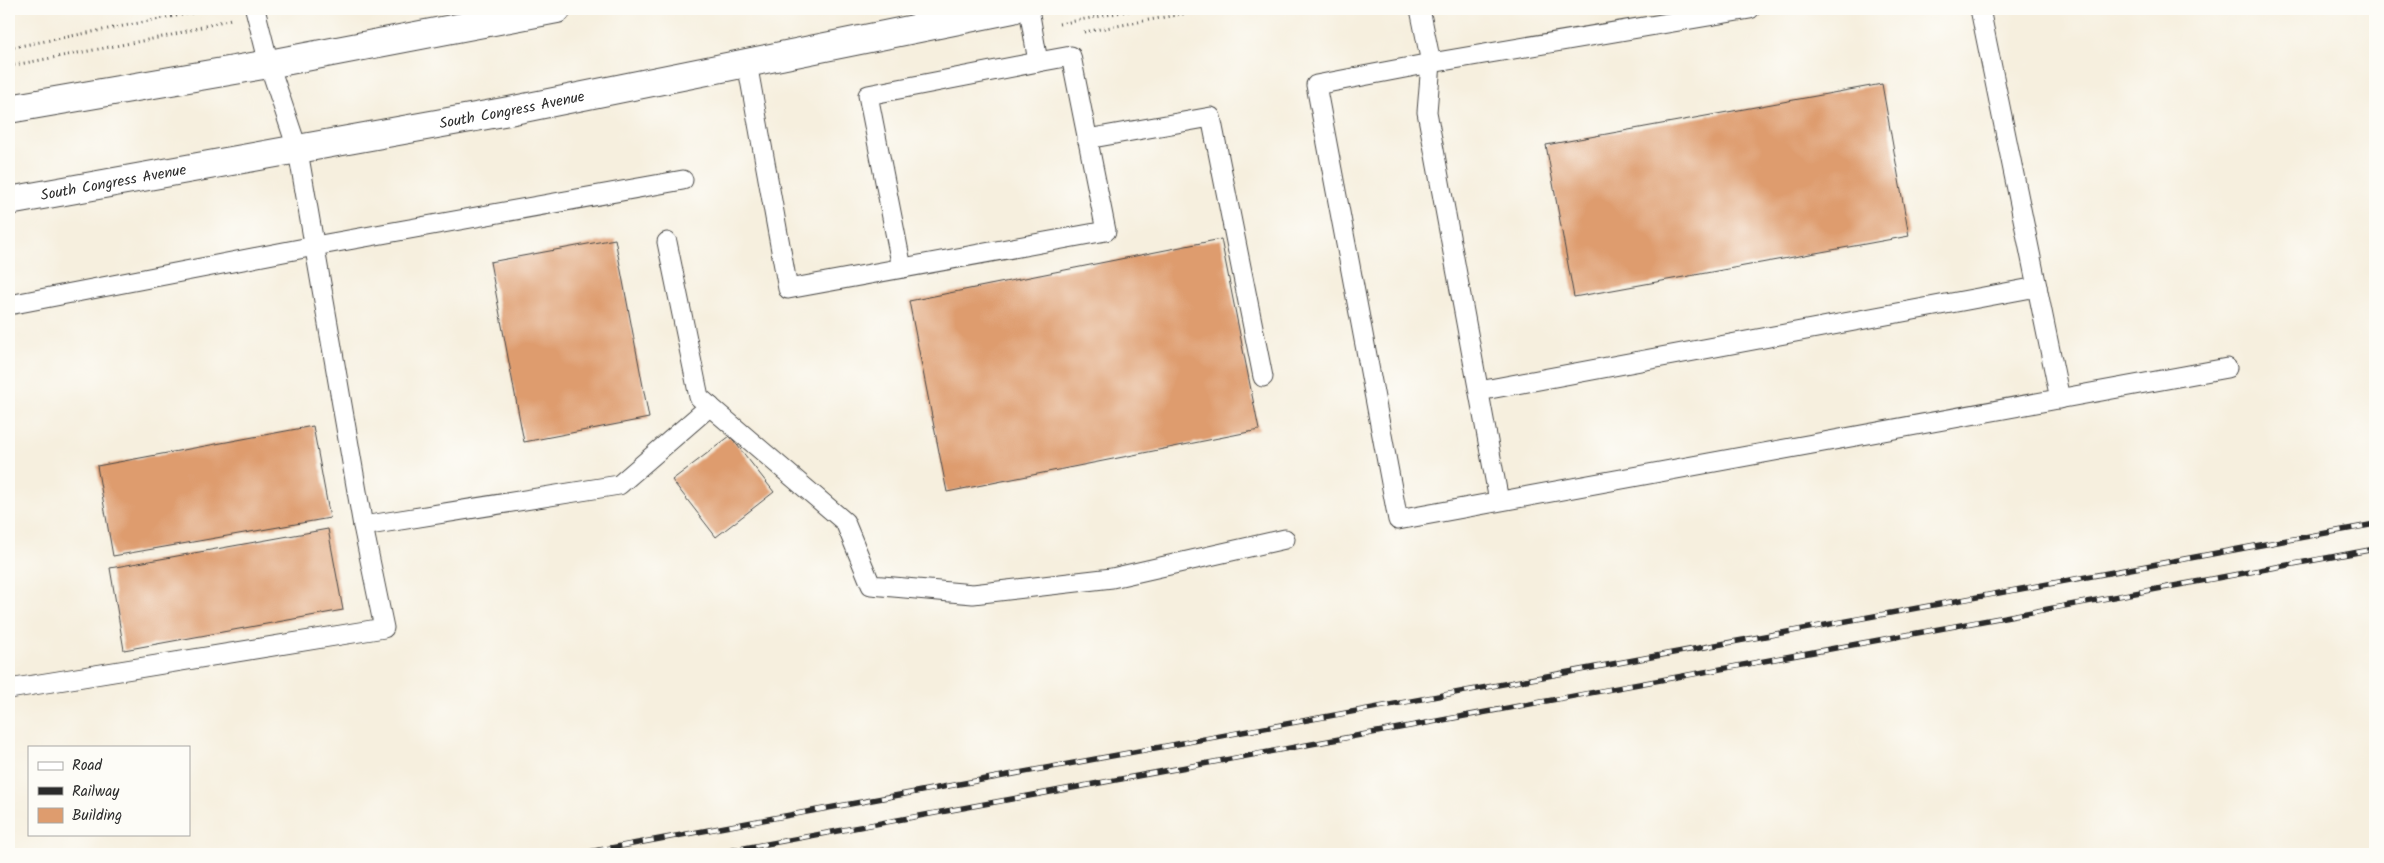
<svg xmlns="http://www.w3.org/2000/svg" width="2384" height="863" font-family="Kalam,sans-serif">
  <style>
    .building { fill: #de9c6e }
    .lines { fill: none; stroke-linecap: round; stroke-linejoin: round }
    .service-casing { stroke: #494846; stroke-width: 21 }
    .secondary-casing { stroke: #494846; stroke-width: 30 }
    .path { stroke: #494846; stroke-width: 3; stroke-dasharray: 1 4; stroke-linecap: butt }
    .service { stroke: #fff; stroke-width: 19 }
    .secondary { stroke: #fff; stroke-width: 28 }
    .rail-casing { stroke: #2b2b2b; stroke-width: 5.5 }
    .rail { stroke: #fdfcf7; stroke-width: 4; stroke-dasharray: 11; stroke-linecap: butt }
    .labels { text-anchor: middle; stroke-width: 4; stroke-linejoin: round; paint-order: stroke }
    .street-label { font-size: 15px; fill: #2b2b2b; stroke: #fdfcf7 }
  </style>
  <rect width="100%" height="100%" fill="#fdfcf7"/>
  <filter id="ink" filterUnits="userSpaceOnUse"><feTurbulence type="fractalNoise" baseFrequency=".02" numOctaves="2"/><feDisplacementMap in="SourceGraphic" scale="10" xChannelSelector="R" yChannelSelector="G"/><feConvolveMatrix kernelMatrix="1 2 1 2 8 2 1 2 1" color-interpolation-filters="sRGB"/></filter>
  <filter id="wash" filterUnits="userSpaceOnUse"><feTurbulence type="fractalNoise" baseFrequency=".0096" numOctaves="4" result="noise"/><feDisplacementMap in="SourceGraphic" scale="20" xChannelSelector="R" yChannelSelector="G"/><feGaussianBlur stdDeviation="1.12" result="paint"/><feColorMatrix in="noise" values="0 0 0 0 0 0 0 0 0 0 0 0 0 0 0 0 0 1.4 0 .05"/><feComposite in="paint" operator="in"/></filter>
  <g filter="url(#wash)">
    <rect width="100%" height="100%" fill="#f6efde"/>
    <g id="blocks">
      <g class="building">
        <polygon points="1882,84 1909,236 1574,297 1546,145"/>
        <polygon points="615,239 649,418 524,442 490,262"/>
        <polygon points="1221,239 1259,430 947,492 909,301"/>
        <polygon points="313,426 330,518 113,556 97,466"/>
        <polygon points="730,436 774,492 716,537 672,480"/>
        <polygon points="328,529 343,610 124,650 110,568"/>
      </g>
    </g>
  </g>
  <g filter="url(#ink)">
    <use href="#blocks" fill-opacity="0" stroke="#494846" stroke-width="1"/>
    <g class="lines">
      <defs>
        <g id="service">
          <polyline points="1420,9 1431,63 1750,9"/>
          <polyline points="1980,9 2060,399"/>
          <polyline points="747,63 788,289 1106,231 1071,56 1038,62"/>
          <polyline points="1087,139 1211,117 1263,377"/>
          <polyline points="667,242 699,397 845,522 871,585 973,594 1112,578 1285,539"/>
          <polyline points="902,268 868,95 1038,62 1029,9"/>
          <polyline points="9,305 315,246 683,180"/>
          <polyline points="1479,391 2037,287"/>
          <path d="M1499 501 1427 112 1431 63 1316 85 1398 520C1674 469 1951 419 2227 368"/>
          <polyline points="363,526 619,485 710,406"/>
          <polyline points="9,689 384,628 363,526 298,151 269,64 255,9"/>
        </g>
        <g id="secondary">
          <polyline points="9,109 269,64 557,9"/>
          <path id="s1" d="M9 201 509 111 1013 9"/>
        </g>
      </defs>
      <use href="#service" class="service-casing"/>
      <use href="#secondary" class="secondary-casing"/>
      <g class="path">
        <polyline points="1059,24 1138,9"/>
        <polyline points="1084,32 1209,9"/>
        <polyline points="9,48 212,9"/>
        <polyline points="9,66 168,36 231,19"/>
      </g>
      <use href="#service" class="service"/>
      <use href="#secondary" class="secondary"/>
      <defs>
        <g id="rail">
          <polyline points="578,854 2375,524"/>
          <polyline points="712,854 2375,549"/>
        </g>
      </defs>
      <use href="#rail" class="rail-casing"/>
      <use href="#rail" class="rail"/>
    </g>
  </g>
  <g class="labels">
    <g class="street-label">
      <text dy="5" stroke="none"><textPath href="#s1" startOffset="511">South Congress Avenue</textPath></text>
      <text dy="5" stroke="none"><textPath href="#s1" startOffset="106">South Congress Avenue</textPath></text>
    </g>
  </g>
  <rect width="2384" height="863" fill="none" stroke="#fdfcf7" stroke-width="30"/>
  <rect x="28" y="746" width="162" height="90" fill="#fdfcf7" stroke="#a9a8a5"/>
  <rect x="38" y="762" width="25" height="8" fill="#ffffff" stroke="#a9a8a5"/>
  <text x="72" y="770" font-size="15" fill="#2b2b2b">Road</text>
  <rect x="38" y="787" width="25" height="8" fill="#2b2b2b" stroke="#a9a8a5"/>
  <text x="72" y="796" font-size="15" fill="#2b2b2b">Railway</text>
  <rect x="38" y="808" width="25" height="15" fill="#de9c6e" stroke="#a9a8a5"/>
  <text x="72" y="820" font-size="15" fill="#2b2b2b">Building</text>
</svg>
